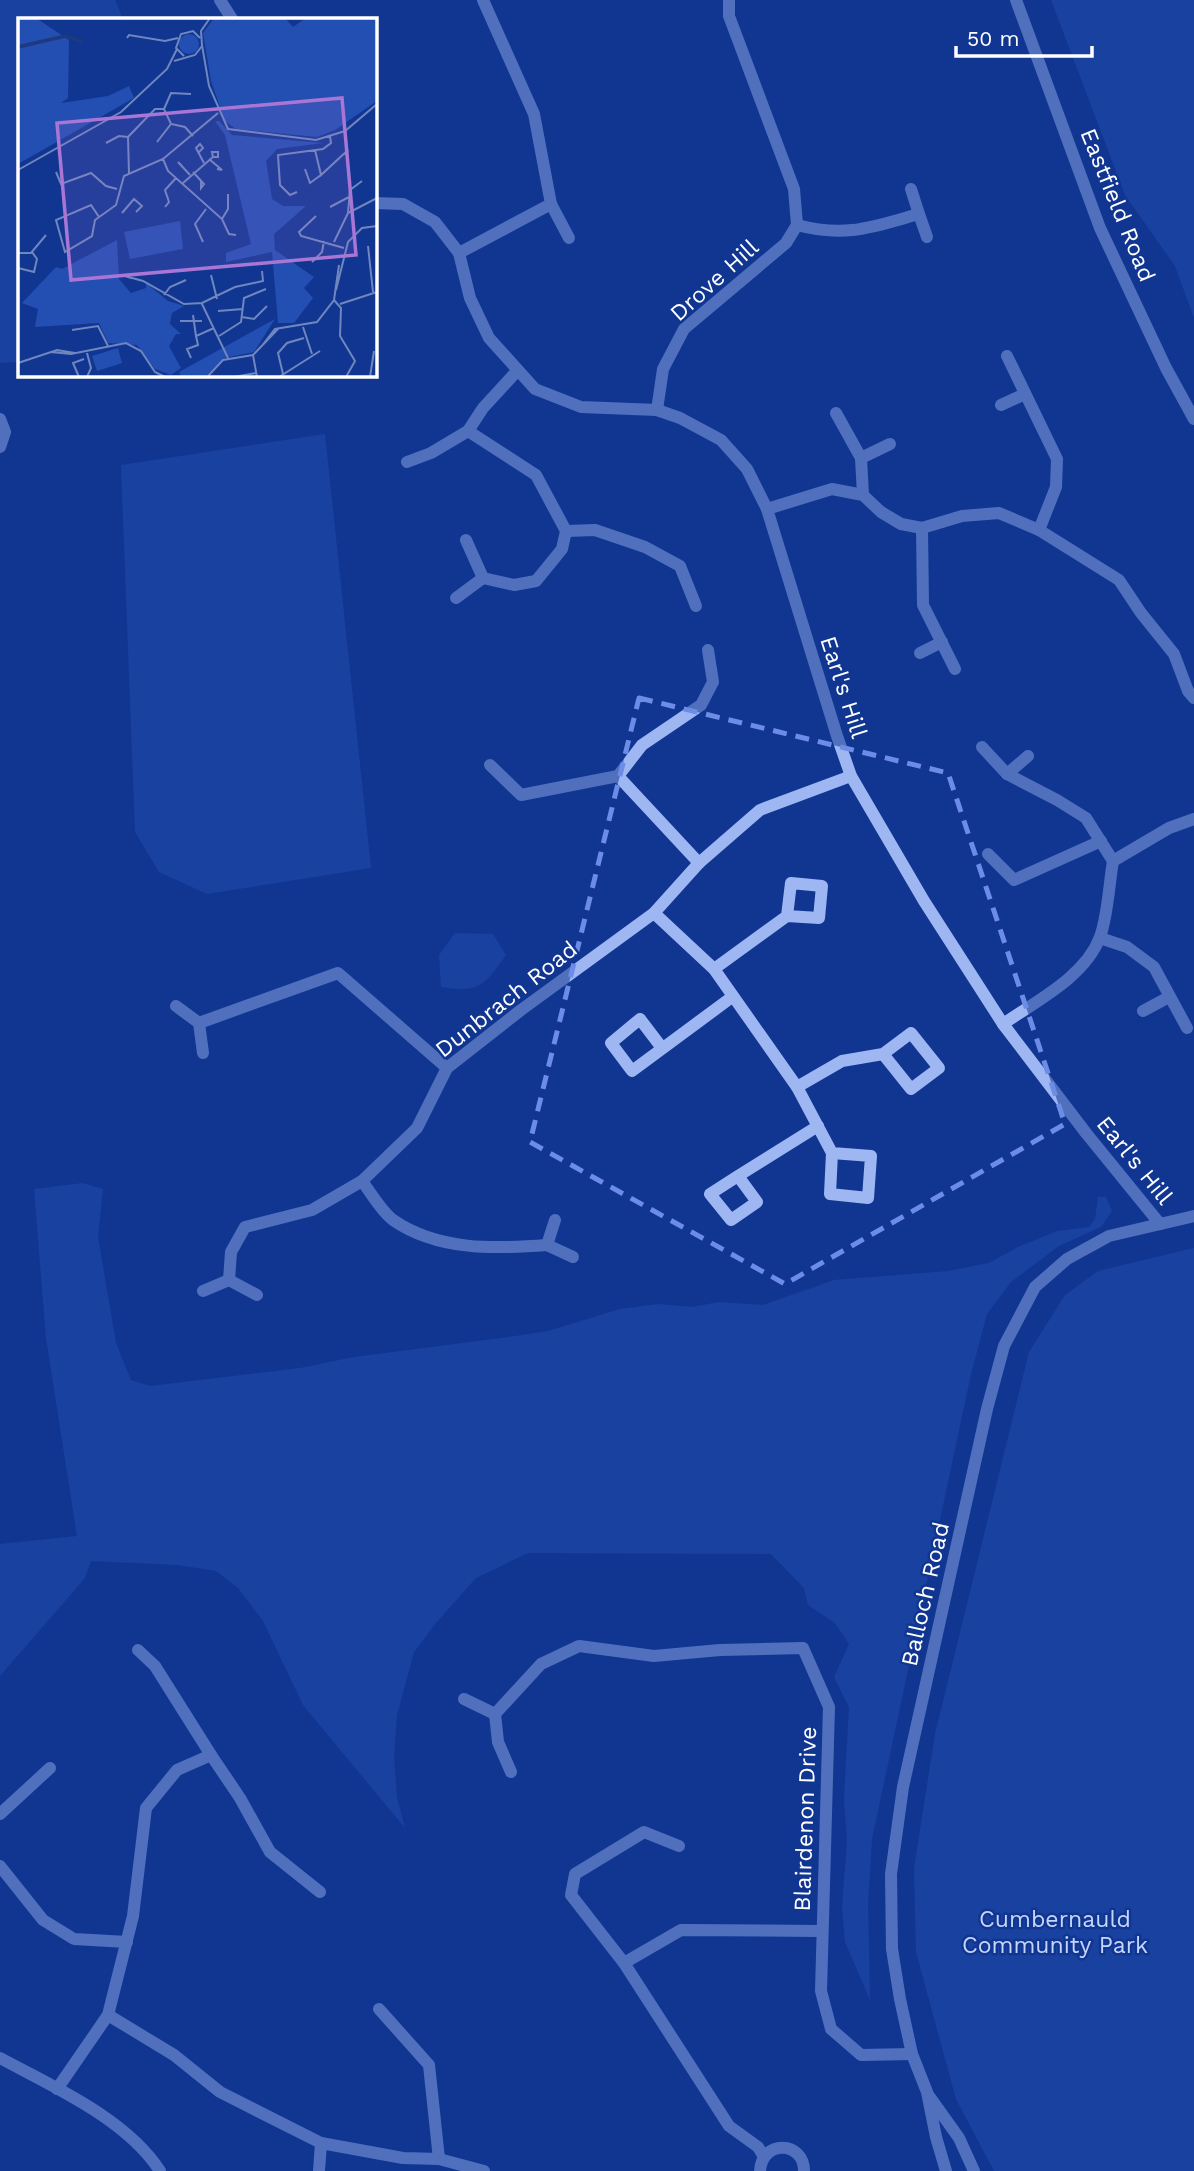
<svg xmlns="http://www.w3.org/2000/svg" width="1194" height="2171" font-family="'Work Sans',sans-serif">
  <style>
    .green { fill: #234eb2 }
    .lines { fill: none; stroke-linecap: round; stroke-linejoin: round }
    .minor { stroke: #9eb7f3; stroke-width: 12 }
    .marked { fill: none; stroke: #6c8ce6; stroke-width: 5; stroke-dasharray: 14 9; stroke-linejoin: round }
    .labels { text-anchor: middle; stroke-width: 5; stroke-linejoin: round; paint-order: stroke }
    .street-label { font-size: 23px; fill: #fff; stroke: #113692 }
    .park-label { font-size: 23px; fill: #c5d6fd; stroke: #113692 }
    .inset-river { fill: none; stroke: #1d397f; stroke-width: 3.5 }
    .inset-road { fill: none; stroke: #7086be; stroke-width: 2 }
    .view { fill: #a976d5; fill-opacity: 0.15; stroke: #a976d5; stroke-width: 3.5 }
    .inset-edge { fill: none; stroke: #fff; stroke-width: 3.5 }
  </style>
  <rect width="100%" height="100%" fill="#113692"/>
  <g class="green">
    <polygon points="0,0 115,0 123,19 19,19 19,362 0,363"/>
    <polygon points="1051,0 1194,0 1194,318 1175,266 1125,195"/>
    <polygon points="325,434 371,868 207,894 159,872 135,832 121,465"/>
    <path d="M455 933 493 934 506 955C484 986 480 993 441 987L439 955Z"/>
    <polygon points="83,1183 103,1189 98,1237 116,1343 131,1380 150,1386 300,1368 354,1357 509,1337 548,1331 620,1309 658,1304 692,1307 719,1302 763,1305 834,1280 948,1271 989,1263 1018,1247 1057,1231 1089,1227 1095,1219 1098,1197 1106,1197 1112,1211 1101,1227 1059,1246 1011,1282 987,1314 971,1374 872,1839 868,1903 870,2000 845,1942 842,1906 847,1842 844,1799 849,1707 834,1677 849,1644 835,1623 808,1605 804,1588 771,1554 528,1553 476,1578 435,1624 414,1652 397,1715 394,1757 397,1797 405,1828 303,1705 263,1621 238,1588 216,1571 178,1565 91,1561 85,1578 0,1676 0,1544 77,1536 46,1338 34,1189"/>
    <polygon points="1194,1248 1194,2171 994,2171 956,2099 916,1952 914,1868 935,1734 1029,1352 1065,1295 1098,1271"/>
  </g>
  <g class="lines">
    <g class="minor">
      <polyline points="220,0 232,19"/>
      <polyline points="1016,0 1100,228 1166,368 1194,419"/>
      <polyline points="911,189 919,214"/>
      <polyline points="374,203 403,204 435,222 459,253 470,298 489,338 535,389 581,407 657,410 680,418 721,440 747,469 767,509 837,736 851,776 924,901 1003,1024 1086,1133 1160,1224"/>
      <polyline points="551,204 569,238"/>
      <path d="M797 225C846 238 872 227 919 214L927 237"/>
      <polyline points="459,253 551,204 534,114 483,0"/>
      <polyline points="1007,356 1057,459 1056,487 1039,530"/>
      <polyline points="1001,405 1025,394"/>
      <polyline points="657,410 663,369 684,329 786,243 797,225 794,189 729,16 729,0"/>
      <polyline points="836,413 861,458 863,495"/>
      <polyline points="0,419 5,432 0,447"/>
      <polyline points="861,458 890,444"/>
      <polyline points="407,462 431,453 468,431 483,408 517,371"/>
      <polyline points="767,509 832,489 863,495 881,512 901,524 922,528 962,516 999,513 1039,530 1119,580 1141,613 1174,654 1188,691 1194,698"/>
      <polyline points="922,528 923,605 955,669"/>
      <polyline points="566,531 595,530 645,547 680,566 696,606"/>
      <polyline points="466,540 483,578 514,585 536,581 562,549 566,531 536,475 468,431"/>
      <polyline points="456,598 483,578"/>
      <polyline points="920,653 942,642"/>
      <polyline points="982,747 1007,774 1057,800 1086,818 1113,861"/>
      <polyline points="490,765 521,795 618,776 699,863"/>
      <polyline points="1007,774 1028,756"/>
      <polyline points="618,776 642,745 701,705 713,682 708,650"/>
      <polyline points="988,854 1014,880 1101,841"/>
      <polyline points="654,913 714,969 797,1087 832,1153 871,1156 868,1198 830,1194 832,1153"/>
      <polyline points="1100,938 1127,947 1154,967 1187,1028"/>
      <polyline points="714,969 787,916 819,918 822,886 791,883 787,916"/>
      <polyline points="176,1006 199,1023 203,1053"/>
      <polyline points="1143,1011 1169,997"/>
      <polyline points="199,1023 338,973 447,1068"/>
      <path d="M1003 1024C1036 1001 1085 977 1100 937 1108 915 1109 884 1113 861L1169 828 1194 819"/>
      <polyline points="662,1048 640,1019 611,1043 632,1071 732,997"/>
      <polyline points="797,1087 842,1061 883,1054 911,1033 939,1068 911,1089 883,1054"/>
      <polyline points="738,1176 710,1194 731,1220 757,1202 738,1176 818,1126"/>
      <path d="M362 1181C371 1193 381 1211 393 1220 438 1251 495 1249 547 1245"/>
      <polyline points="555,1220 547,1245 573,1257"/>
      <polyline points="229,1280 231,1252 245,1227 312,1210 362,1181 417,1128 447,1068 521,1010 654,913 699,863 760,810 851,776"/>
      <polyline points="203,1291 229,1280 257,1295"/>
      <polyline points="138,1650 155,1666 211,1755"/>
      <polyline points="464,1699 495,1714"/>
      <polyline points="511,1772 498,1742 495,1714 541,1664 579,1646 654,1656 720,1650 803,1648 829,1707 821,1991 831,2029 861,2055 912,2054"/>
      <polyline points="0,1814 50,1768"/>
      <polyline points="0,1866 43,1920 74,1939 127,1942"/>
      <polyline points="624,1963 571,1895 575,1874 644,1832 679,1846"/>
      <polyline points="379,2009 429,2065 439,2159"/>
      <polyline points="108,2015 174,2055 220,2092 321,2143 319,2171"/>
      <path d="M0 2058C52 2086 127 2119 160 2171"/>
      <polyline points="57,2089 108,2015 133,1916 146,1808 177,1770 211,1755 240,1798 270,1852 320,1892"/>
      <polyline points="929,2096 959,2138 974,2171"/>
      <polyline points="321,2143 403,2158 439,2159 484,2171"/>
      <polyline points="764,2157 758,2147 729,2126 624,1963 681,1930 822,1931"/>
      <path d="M760 2171C762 2139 804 2141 804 2171"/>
      <polyline points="946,2171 936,2137 927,2092 912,2054 900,1999 892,1949 891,1874 903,1787 987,1409 1004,1346 1035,1287 1067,1259 1109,1236 1194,1216"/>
    </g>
  </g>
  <path d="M0 0H1194V2171H0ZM639 698 948 773 1065 1124 785 1284 530 1142Z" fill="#113692" fill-opacity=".55" fill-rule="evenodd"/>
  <path class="marked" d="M639 698 948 773 1065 1124 785 1284 530 1142Z"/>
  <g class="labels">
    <g class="street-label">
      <text transform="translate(1118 205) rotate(68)" y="8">Eastfield Road</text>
      <text transform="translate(714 280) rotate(-42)" y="8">Drove Hill</text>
      <text transform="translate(844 687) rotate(72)" y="8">Earl's Hill</text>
      <text transform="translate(506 999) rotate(-38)" y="8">Dunbrach Road</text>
      <text transform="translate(1135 1160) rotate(51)" y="8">Earl's Hill</text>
      <text transform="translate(925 1594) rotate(-77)" y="8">Balloch Road</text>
      <text transform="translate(805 1819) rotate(-88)" y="8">Blairdenon Drive</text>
    </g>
    <g class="park-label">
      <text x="1055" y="1927">Cumbernauld<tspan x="1055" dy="26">Community Park</tspan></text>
    </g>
  </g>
  <g transform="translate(18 18)">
    <rect width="359" height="359" fill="#113692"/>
    <path d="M0 0H18L51 22 50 80 43 85 90 78 111 68 116 80 0 146ZM196 0H267L275 9 288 0H359V83L317 112 299 119 218 111 207 103 193 63 185 15ZM161 26a10 10 0 1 1 20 0a10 10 0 1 1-20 0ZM197 103H201L214 117 305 125 259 131 248 143 254 181 265 188H288L256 216 257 232 296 259 286 270 295 280 276 305H260L254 234 208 244V235L233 226 207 117ZM162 203 165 231 112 241 106 214ZM99 222 101 261 113 275 128 270V265L150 283 166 288 154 295 152 306 163 316H158L151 328 163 350 153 357 137 351 119 327 90 325 81 305 17 309 20 291 4 285 38 249 44 251ZM257 301 236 334 206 340 187 359H163L161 354ZM100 330 104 345 79 353 74 338Z" fill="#234eb2"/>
    <path class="inset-river" d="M0 29 47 18 65 24"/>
    <path class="inset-road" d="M192 0 183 13 184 27 191 68 210 111 298 122 327 113 359 86M109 20 111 17 147 23 160 20M166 38 158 30 163 16 175 13 182 20M156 43 177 37 184 28M146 91 153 75 173 76M139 124 153 106M88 125 101 118 110 119M297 132 303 157 330 132 327 137M181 134 185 130 182 126 178 130 186 145M145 141 150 153 204 201 211 216 218 217M191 141 204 152 199 151M164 148 160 144 172 157M287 151 292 165 303 157M0 152 103 94 149 51 159 31M38 154 43 166 73 155 88 168 99 171M175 154 186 166 183 170V163M111 155 110 119 137 91H146L153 106 167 109 175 118M165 165 195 139 194 134H200V139H195M279 174 272 177 262 167 260 137 305 131 313 125 312 118M147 189 151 184 147 172 158 160M312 189 331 179M104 195 116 181 124 188 118 194M330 195 332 172 344 163M298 198 281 214 283 218 326 230M81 199 73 187 38 202 47 234 74 218 77 202 98 187 106 158 145 141 200 95M204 201 210 191V176M185 224 177 206 188 191M316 224 330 195 359 180M350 228 355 274M0 235H13L28 217M294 244 304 234 306 223M0 250 16 254 19 241 14 234M193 257 199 281M113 260 107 258 125 263 166 286 184 285 217 269 245 263 244 253M318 272 330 224 344 210 359 208M146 277 152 269 168 262M316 282 323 290 322 318 337 343 328 359M184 286 210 340M322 286 359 274M200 293 225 291M175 297 178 318M224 299 236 301 249 288M162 303H184M285 309 294 336M54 312 80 308 90 328M201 318 223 304 226 280 248 271M243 329 257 311 299 304 316 282 321 247M33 334 53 336 108 325 123 333 137 354 147 359M69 335 73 350 69 359M235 337 239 359M173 340 169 331 180 327 178 318 196 310M0 345 39 332 57 335M265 356 260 335 269 325 286 320M61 359 55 345 66 341M189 359 205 342 235 337 260 311M216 359 238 355M261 359 302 333M352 359 356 333"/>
    <path class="view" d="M324 80 338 237 53 262 39 105Z"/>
    <rect width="359" height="359" class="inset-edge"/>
  </g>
  <path d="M956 46v10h136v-10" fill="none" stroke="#ffffff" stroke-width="3.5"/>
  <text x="967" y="46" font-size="21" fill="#ffffff" stroke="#113692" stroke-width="5" paint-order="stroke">50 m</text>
</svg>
